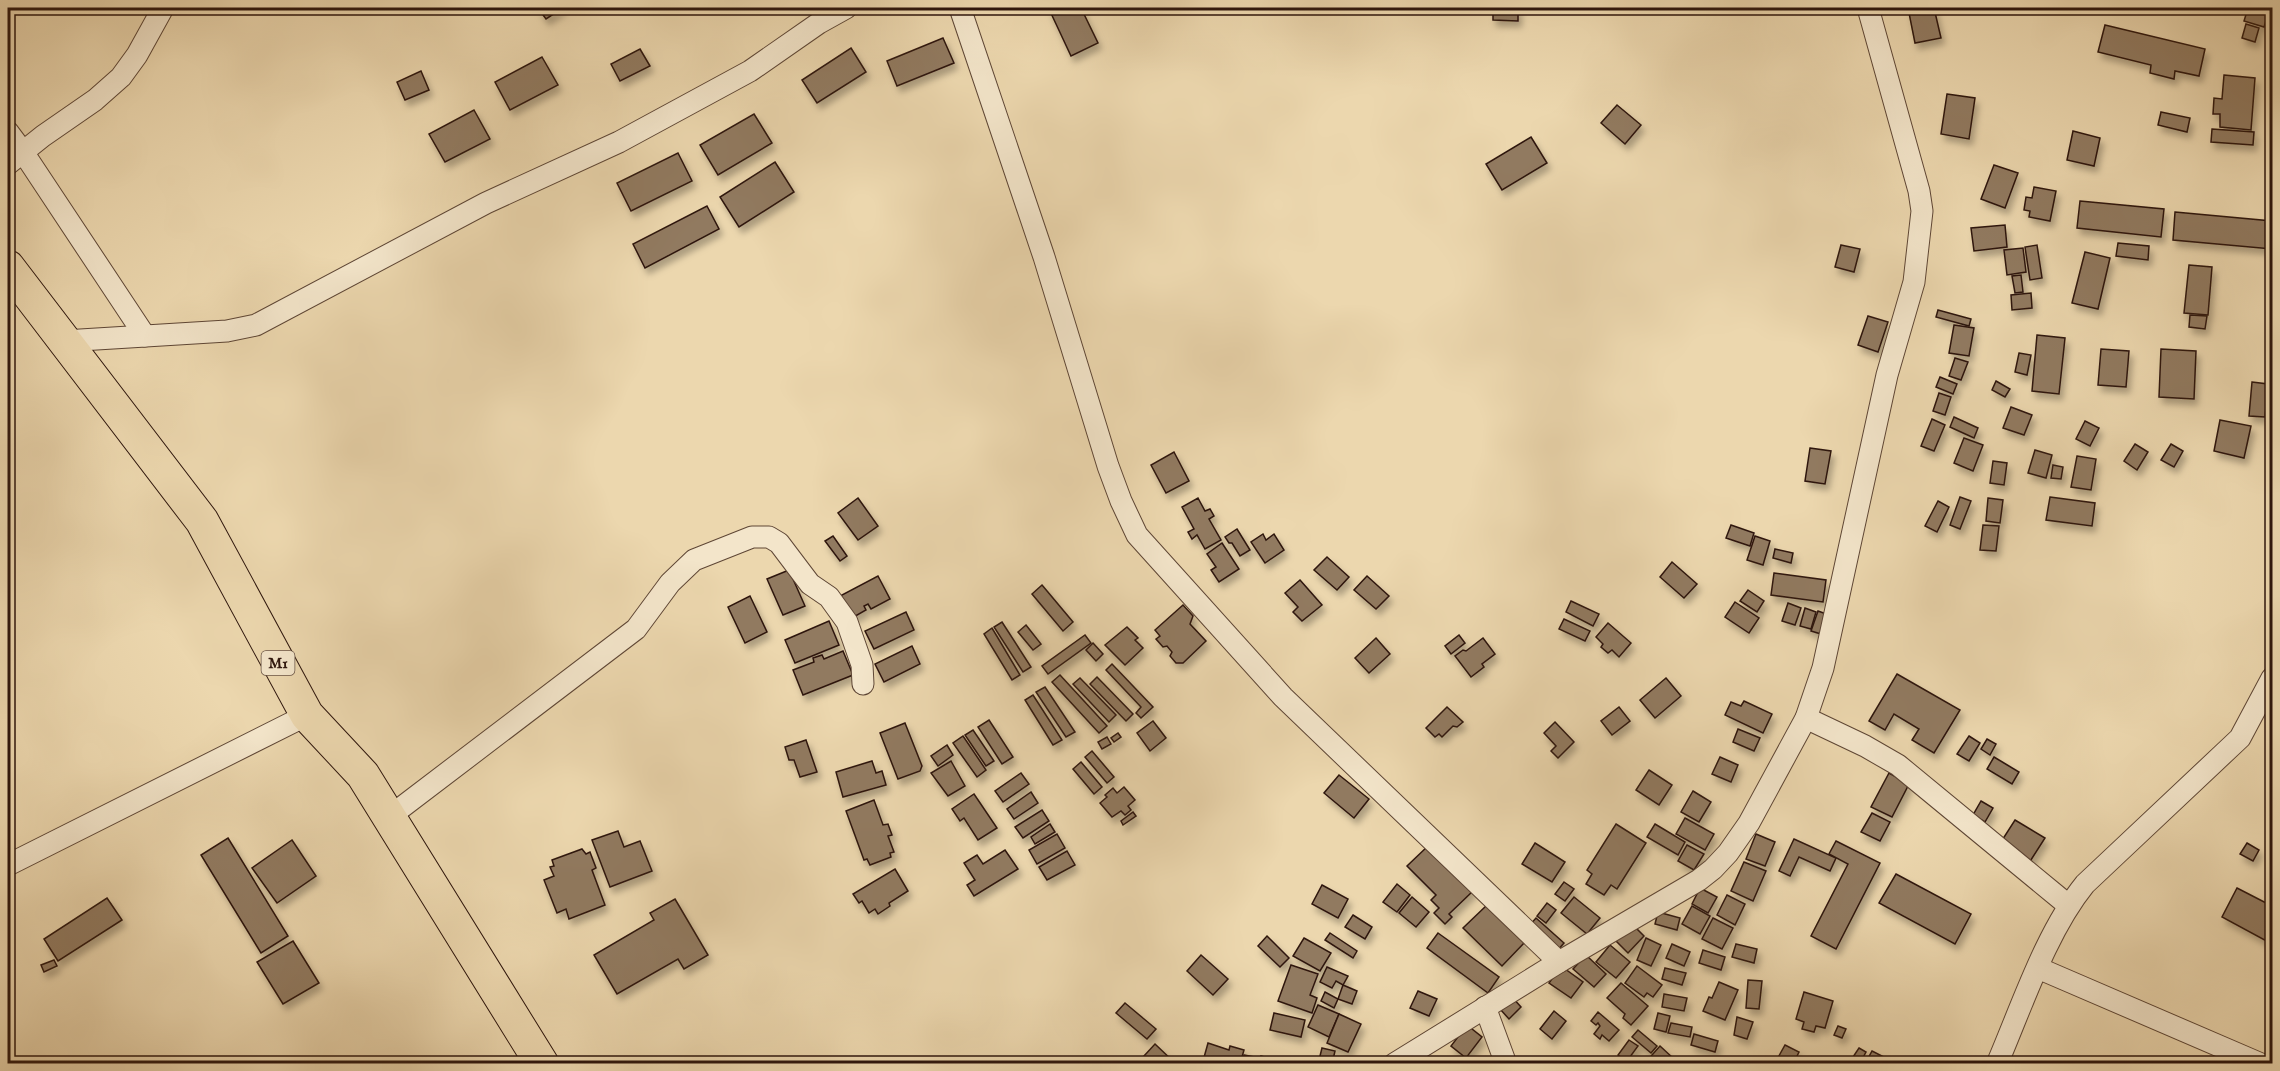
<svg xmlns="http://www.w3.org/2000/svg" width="2280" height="1071" font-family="'IM FELL English',serif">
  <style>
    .building { fill: #917a61; stroke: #2e160d; stroke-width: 1.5; filter: url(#shadow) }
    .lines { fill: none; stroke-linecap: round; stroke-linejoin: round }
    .street-casing { stroke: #5e4635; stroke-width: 23 }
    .highway-casing { stroke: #2e160d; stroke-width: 35 }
    .street { stroke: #f3e5ca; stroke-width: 21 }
    .highway { stroke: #ecd7ae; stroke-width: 33 }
    .labels { text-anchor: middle; stroke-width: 5; stroke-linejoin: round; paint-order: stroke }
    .shield { fill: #f3e5ca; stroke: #695446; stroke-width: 1.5 }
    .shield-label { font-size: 15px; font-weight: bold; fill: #2e160d }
  </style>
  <defs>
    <filter id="shadow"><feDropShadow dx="3.5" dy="6" stdDeviation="3" flood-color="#0004"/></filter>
  </defs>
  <rect width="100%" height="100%" fill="#ecd7ae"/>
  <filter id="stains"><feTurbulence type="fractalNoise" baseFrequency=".00333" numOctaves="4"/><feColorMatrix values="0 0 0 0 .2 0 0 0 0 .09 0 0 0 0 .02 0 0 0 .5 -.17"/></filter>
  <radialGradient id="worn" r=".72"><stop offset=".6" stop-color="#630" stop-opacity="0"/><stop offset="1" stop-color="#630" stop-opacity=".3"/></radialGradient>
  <g class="building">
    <polygon points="538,8 563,8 546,19"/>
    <polygon points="1052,8 1081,8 1098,43 1071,56 1049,9"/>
    <polygon points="1493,8 1518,8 1518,21 1493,20"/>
    <polygon points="1908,8 1934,8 1941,38 1915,43"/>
    <polygon points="2248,8 2270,8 2264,27 2244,21"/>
    <polygon points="2246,24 2259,28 2255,42 2242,38"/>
    <polygon points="2105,25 2205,49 2199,76 2175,71 2174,79 2150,73 2151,65 2098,52"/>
    <polygon points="943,38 954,63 897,86 887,61"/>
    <polygon points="851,48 866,72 817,103 802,80"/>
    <polygon points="640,49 650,66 620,81 611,64"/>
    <polygon points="542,57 558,85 510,110 495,82"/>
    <polygon points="421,71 429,90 405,100 397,82"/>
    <polygon points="2224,75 2255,78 2251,130 2220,127 2220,114 2213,114 2214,98 2222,99"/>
    <polygon points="1947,94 1975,98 1969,139 1941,134"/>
    <polygon points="1617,105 1641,125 1625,144 1601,123"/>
    <polygon points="474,110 490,139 445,162 429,134"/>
    <polygon points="2161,112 2190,118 2187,132 2158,125"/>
    <polygon points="754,114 772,143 718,175 700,145"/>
    <polygon points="2212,129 2254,132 2253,145 2211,142"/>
    <polygon points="2073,131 2100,138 2094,166 2067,160"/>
    <polygon points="1531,137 1547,163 1502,190 1486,164"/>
    <polygon points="678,153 692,181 631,211 617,183"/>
    <polygon points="775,162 794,192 739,227 720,197"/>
    <polygon points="1994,165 2018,173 2005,208 1981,199"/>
    <polygon points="2034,187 2056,191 2050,221 2029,217 2030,211 2024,210 2026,197 2032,198"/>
    <polygon points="2080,201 2164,209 2161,237 2077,228"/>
    <polygon points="707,206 719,229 645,268 633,244"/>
    <polygon points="2175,212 2272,221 2272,249 2173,240"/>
    <polygon points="2005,225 2007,247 1974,251 1971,228"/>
    <polygon points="2118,243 2149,246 2148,260 2116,256"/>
    <polygon points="1841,245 1860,249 1854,272 1835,267"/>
    <polygon points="2037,245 2042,278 2030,280 2025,247"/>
    <polygon points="2023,248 2026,272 2007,275 2004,250"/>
    <polygon points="2085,252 2110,258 2098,309 2072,303"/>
    <polygon points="2189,265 2212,267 2208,315 2184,313"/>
    <polygon points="2021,275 2023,292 2015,293 2012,276"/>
    <polygon points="2031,293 2032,308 2012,310 2011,295"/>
    <polygon points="1938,310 1971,319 1969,326 1936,317"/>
    <polygon points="2190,315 2207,316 2205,329 2189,327"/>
    <polygon points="1868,316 1888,322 1878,352 1858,345"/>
    <polygon points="1954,325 1974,328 1969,356 1949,353"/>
    <polygon points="2037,335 2065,338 2059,394 2032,391"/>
    <polygon points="2101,349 2129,351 2126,387 2098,385"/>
    <polygon points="2161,349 2196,351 2194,399 2159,397"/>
    <polygon points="2019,353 2031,355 2027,375 2015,372"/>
    <polygon points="1955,358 1968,362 1961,380 1949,376"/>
    <polygon points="1940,377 1957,384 1953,394 1936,387"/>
    <polygon points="1996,381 2010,389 2005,397 1992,390"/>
    <polygon points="2252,382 2268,384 2265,417 2249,416"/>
    <polygon points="1939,393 1951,397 1945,415 1933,411"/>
    <polygon points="2011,407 2032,415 2024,435 2003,428"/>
    <polygon points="1954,417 1978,428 1974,438 1950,427"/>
    <polygon points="1932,419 1945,425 1934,451 1921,446"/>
    <polygon points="2220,420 2251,426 2244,458 2214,451"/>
    <polygon points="2085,421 2099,428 2090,446 2076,439"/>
    <polygon points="1964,438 1983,445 1973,471 1954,463"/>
    <polygon points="2135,444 2148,452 2137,470 2124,461"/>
    <polygon points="2171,444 2183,451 2174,467 2161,460"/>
    <polygon points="1810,448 1831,451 1825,484 1805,481"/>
    <polygon points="2035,450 2052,455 2046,478 2028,473"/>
    <polygon points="1174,452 1189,481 1166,493 1151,465"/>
    <polygon points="2077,456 2096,459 2091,490 2071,487"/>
    <polygon points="1993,461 2007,463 2004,485 1990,483"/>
    <polygon points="2053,465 2063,467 2061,479 2051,478"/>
    <polygon points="1960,497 1971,501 1960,529 1950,525"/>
    <polygon points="2050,497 2095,503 2092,526 2046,520"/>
    <polygon points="858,498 878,526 858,540 838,513"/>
    <polygon points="1198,498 1205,511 1210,509 1214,516 1209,519 1221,540 1205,549 1197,535 1192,539 1188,532 1194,529 1182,507"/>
    <polygon points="1988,498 2003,500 2000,523 1986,521"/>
    <polygon points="1938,501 1949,507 1937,532 1925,526"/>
    <polygon points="1731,525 1754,533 1750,546 1726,538"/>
    <polygon points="1983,525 1999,526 1996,551 1980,550"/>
    <polygon points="1237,529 1250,550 1240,556 1232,543 1229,543 1225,537"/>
    <polygon points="1263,534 1266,540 1274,534 1284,550 1265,563 1251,542"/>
    <polygon points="833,536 847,556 840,561 825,541"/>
    <polygon points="1755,536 1770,541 1763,565 1747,560"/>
    <polygon points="1222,543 1239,569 1219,582 1211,570 1216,567 1207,554"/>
    <polygon points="1775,549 1793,553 1791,563 1773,558"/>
    <polygon points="1327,557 1349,577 1337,590 1314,570"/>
    <polygon points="1672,562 1697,584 1684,598 1660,577"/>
    <polygon points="789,570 805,606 783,615 767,579"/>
    <polygon points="1774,573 1826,580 1823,602 1771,595"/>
    <polygon points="878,576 890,599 871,609 868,604 864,606 866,610 852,618 840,596"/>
    <polygon points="1367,576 1389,596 1376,609 1354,590"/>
    <polygon points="1300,580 1322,605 1302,621 1293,612 1298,607 1285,593"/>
    <polygon points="1042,585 1073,622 1063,631 1032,594"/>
    <polygon points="1748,590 1764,601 1757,612 1740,601"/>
    <polygon points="750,596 767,632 745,643 728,607"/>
    <polygon points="1571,601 1599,614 1593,626 1566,612"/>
    <polygon points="1735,602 1759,618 1749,633 1725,617"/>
    <polygon points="1788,603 1801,608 1795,625 1782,621"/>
    <polygon points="1183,605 1193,616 1190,624 1206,641 1183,663 1176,663 1170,656 1172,652 1167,646 1163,647 1156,639 1160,636 1155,630"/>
    <polygon points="1805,608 1816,612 1811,629 1800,626"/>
    <polygon points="1818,611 1829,615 1821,634 1811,631"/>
    <polygon points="906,612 914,630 874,649 865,631"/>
    <polygon points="1564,619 1590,631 1585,641 1559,629"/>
    <polygon points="829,621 839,645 795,663 785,640"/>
    <polygon points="1002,622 1031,667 1023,672 994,627"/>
    <polygon points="1608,623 1631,643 1619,657 1612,650 1608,653 1601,647 1603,644 1596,637"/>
    <polygon points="1026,625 1041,644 1033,650 1018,632"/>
    <polygon points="1127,627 1138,638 1135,640 1143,648 1125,665 1105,645"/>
    <polygon points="992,628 1020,675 1012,680 984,634"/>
    <polygon points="1085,635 1091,643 1048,674 1042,666"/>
    <polygon points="1459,635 1465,643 1451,654 1445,646"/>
    <polygon points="1376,638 1390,654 1369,673 1355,658"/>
    <polygon points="1483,638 1495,654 1482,664 1484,667 1471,677 1455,656 1463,650 1466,651"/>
    <polygon points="1093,643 1103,654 1096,661 1086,650"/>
    <polygon points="912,646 920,664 884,682 875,664"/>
    <polygon points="843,651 853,675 803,695 793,670 814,662 813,658 822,655 824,659"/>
    <polygon points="1112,664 1153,707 1141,718 1136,713 1141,707 1106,670"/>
    <polygon points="1897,674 1960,710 1934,753 1912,740 1919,729 1894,714 1885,730 1869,721"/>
    <polygon points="1060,675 1107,726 1099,733 1052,682"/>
    <polygon points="1097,677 1133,714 1126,721 1090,684"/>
    <polygon points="1080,678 1116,715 1109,722 1073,684"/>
    <polygon points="1666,678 1681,696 1655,718 1640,700"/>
    <polygon points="1045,687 1075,732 1066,737 1036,692"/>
    <polygon points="1033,695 1062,740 1053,745 1025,700"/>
    <polygon points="1744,701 1772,714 1763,733 1725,715 1731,702 1741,706"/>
    <polygon points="1447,707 1463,722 1457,727 1453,726 1442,737 1439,734 1435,737 1426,728"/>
    <polygon points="1619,707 1630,721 1612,735 1601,721"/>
    <polygon points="989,720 1013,757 1002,764 978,727"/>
    <polygon points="1153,721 1166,738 1150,751 1137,733"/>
    <polygon points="1555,722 1574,742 1558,758 1551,751 1556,746 1544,733"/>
    <polygon points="905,723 922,766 920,771 898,779 880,733"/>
    <polygon points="1738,729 1760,738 1754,751 1733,742"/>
    <polygon points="973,730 994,761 986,766 965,735"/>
    <polygon points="1118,733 1121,737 1114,742 1111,738"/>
    <polygon points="963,736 986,770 977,777 953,743"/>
    <polygon points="1969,736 1980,743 1969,761 1957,754"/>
    <polygon points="1107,737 1111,744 1102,749 1098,742"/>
    <polygon points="1987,739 1996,744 1990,755 1981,749"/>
    <polygon points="806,740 817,772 800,777 794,760 789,760 785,747"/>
    <polygon points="947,745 953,755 938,766 931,756"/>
    <polygon points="1092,751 1114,777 1107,783 1085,757"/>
    <polygon points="1720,757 1738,765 1731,782 1712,774"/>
    <polygon points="1994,757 2019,772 2012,784 1987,769"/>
    <polygon points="872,761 876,773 882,771 886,785 843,797 836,772"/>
    <polygon points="951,761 965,786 948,796 931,773"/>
    <polygon points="1081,762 1102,787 1094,794 1073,769"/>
    <polygon points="1649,770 1672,785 1659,805 1636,790"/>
    <polygon points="1021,773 1029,784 1003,802 995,791"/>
    <polygon points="1889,773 1909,784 1892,817 1871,807"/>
    <polygon points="1339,775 1369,799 1354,818 1324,793"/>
    <polygon points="1124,787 1135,800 1128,806 1131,810 1125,815 1121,811 1112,817 1100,803 1107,797 1105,795 1113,788 1117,793"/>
    <polygon points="1693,791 1711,802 1699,822 1681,812"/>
    <polygon points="1031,792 1038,803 1014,819 1007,809"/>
    <polygon points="974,794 997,828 978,840 964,818 960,821 952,809"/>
    <polygon points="874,800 883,825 888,824 892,835 888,836 894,852 890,853 891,857 870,865 867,859 864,860 846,811"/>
    <polygon points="1981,801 1993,808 1985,822 1973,815"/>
    <polygon points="1042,810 1049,821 1023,838 1015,827"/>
    <polygon points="1133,812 1136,816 1123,825 1121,821"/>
    <polygon points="1872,813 1890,822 1880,841 1861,832"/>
    <polygon points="1685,818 1714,834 1705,850 1676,834"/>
    <polygon points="2015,820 2045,838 2029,863 1999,845"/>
    <polygon points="1050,824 1055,832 1035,844 1031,837"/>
    <polygon points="1616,824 1646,843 1617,889 1611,885 1604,895 1586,884 1592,874 1587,870"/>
    <polygon points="1655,824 1685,842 1678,855 1647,837"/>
    <polygon points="618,831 624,847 640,841 652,871 610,887 592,840"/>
    <polygon points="1057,834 1065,848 1037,864 1029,850"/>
    <polygon points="1756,834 1775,842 1765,866 1746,859"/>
    <polygon points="228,838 288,936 261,953 201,855"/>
    <polygon points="1794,839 1836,858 1830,871 1799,857 1790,876 1779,871"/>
    <polygon points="292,840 316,876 277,903 252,868"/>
    <polygon points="1836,841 1880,863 1836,949 1811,936 1848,864 1829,854"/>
    <polygon points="1535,843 1565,862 1552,882 1522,864"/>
    <polygon points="2247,843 2259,850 2253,861 2240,854"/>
    <polygon points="1429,845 1474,890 1449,914 1452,917 1445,924 1434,913 1439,908 1431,900 1436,895 1407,866"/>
    <polygon points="1687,845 1704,854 1694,870 1678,861"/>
    <polygon points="582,849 586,854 590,852 596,868 592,870 605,905 569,919 566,909 557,913 544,880 554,876 550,867 554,866 552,860"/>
    <polygon points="1005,850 1018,869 974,896 967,885 975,880 964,863 977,855 983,864"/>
    <polygon points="1067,851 1075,865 1047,880 1039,867"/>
    <polygon points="1744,862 1766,871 1753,901 1731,891"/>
    <polygon points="895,869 908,891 889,903 890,906 878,914 875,909 869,913 862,901 859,903 853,894"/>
    <polygon points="1896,874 1971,914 1955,944 1879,903"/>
    <polygon points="1564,882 1574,889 1565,901 1555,894"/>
    <polygon points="1397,884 1410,895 1397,912 1383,902"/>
    <polygon points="1322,885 1348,899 1338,918 1312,904"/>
    <polygon points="1700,888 1717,897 1708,913 1692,904"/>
    <polygon points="2237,888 2272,906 2272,944 2222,917"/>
    <polygon points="1727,895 1745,904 1735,925 1717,915"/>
    <polygon points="1412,897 1429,912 1416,927 1399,913"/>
    <polygon points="1574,897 1600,918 1587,934 1561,913"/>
    <polygon points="107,898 122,920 58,961 44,939"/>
    <polygon points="675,899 708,955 684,969 678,959 617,994 594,955 654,920 650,913"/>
    <polygon points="1547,903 1556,910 1546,923 1537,916"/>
    <polygon points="1487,905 1525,942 1502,966 1463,928"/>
    <polygon points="1692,906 1710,916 1700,934 1682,924"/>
    <polygon points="1658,912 1680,918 1677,930 1655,924"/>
    <polygon points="1353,915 1372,927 1365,939 1345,927"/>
    <polygon points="1536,918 1564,943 1557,951 1529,926"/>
    <polygon points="1713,918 1733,928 1722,949 1702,939"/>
    <polygon points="1633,925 1644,936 1628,953 1616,941"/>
    <polygon points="1330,933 1357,951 1353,958 1325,940"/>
    <polygon points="1438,933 1499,977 1488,993 1427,948"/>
    <polygon points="1267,936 1289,958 1280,967 1258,946"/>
    <polygon points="1304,938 1331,953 1320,971 1293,956"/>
    <polygon points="1646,938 1661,945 1651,966 1637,960"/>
    <polygon points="293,941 319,983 283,1004 257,962"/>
    <polygon points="1672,944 1690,952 1684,966 1666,958"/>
    <polygon points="1736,944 1757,949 1754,963 1732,957"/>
    <polygon points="1610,945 1630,962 1616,978 1596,962"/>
    <polygon points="1703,950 1725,957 1721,970 1699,963"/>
    <polygon points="1201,955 1228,979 1213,995 1187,971"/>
    <polygon points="1586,955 1606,974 1594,987 1573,969"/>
    <polygon points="54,960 57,966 44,972 41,965"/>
    <polygon points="1291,965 1318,974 1310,995 1317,998 1312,1013 1278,1001"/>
    <polygon points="1561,966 1583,982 1571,998 1549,983"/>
    <polygon points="1637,966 1662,985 1653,997 1647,993 1644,997 1625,983"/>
    <polygon points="1327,967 1348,976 1343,985 1336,981 1332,988 1320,982"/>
    <polygon points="1665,968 1686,973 1682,985 1662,979"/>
    <polygon points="1748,980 1762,981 1759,1009 1746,1008"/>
    <polygon points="1719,982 1738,990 1725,1020 1703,1011 1709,997 1712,998"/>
    <polygon points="1621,983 1648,1006 1631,1025 1623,1018 1625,1014 1607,998"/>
    <polygon points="1343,985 1357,991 1352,1004 1338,999"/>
    <polygon points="1418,991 1437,999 1429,1016 1410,1008"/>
    <polygon points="1325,992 1338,999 1334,1008 1321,1001"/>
    <polygon points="1804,992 1833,1001 1825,1028 1816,1026 1814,1032 1802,1029 1804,1022 1796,1019"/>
    <polygon points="1664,994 1687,998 1684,1011 1662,1007"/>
    <polygon points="1512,997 1521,1007 1509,1019 1500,1009"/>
    <polygon points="1125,1003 1156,1029 1147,1039 1116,1013"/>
    <polygon points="1318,1005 1339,1014 1329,1037 1308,1027"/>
    <polygon points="1554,1011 1566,1021 1552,1039 1540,1029"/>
    <polygon points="1598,1012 1619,1030 1609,1041 1602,1035 1600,1039 1594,1034 1600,1026 1598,1023 1596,1025 1591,1021"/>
    <polygon points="1274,1013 1305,1020 1301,1037 1270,1030"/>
    <polygon points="1658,1013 1670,1016 1666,1032 1654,1029"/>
    <polygon points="1339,1014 1361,1024 1348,1052 1327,1043"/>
    <polygon points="1737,1017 1753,1022 1747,1039 1734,1035"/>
    <polygon points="1671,1023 1692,1027 1690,1037 1668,1033"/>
    <polygon points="1467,1025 1482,1037 1466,1058 1451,1046"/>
    <polygon points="1838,1026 1846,1029 1842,1038 1834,1035"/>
    <polygon points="1638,1030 1657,1046 1651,1053 1632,1037"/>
    <polygon points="1694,1034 1718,1041 1715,1052 1691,1045"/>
    <polygon points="1629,1040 1638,1046 1627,1061 1618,1055"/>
    <polygon points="1208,1043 1229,1050 1230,1046 1244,1050 1240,1064 1212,1064 1203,1061"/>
    <polygon points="1155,1044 1176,1064 1153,1064 1144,1056"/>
    <polygon points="1785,1045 1799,1052 1793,1064 1775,1063"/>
    <polygon points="1660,1046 1673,1058 1669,1064 1644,1064"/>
    <polygon points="1322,1048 1335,1051 1332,1064 1321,1064 1321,1060 1319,1060"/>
    <polygon points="1859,1048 1866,1052 1861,1061 1853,1057"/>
    <polygon points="1872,1051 1884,1057 1880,1064 1865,1064"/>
    <polygon points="1244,1055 1255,1057 1253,1064 1242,1064"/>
    <polygon points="1261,1056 1290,1064 1258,1064"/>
  </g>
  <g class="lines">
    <defs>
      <g id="street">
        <polyline points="960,8 1044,257 1108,466 1121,501 1137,535 1283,697 1559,962"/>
        <polyline points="8,132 23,152 145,336"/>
        <polyline points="8,164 43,136 95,100 121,77 137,55 163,8"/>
        <polyline points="64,341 227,331 256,325 486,203 619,142 750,71 819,23 846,8"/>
        <polyline points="1806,718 1865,746 1898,765 2068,905"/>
        <polyline points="389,817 636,629 670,583 694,560 752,537 769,537 779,543 810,584 829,597 847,622 862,665 863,684"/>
        <polyline points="8,865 307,715"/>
        <polyline points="2038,968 2261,1064"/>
        <polyline points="1485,1007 1506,1064"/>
        <polyline points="1394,1064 1559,962 1699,880 1713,869 1728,853 1749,823 1806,718 1823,668 1887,375 1914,282 1922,211 1919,191 1868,8"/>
        <path d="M1997 1064C2022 1006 2046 932 2085 884L2240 738 2272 678"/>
      </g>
      <polyline id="highway" points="8,267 202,521 307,715 363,775 542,1064"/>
    </defs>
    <use href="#street" class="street-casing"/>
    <use href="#highway" class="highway-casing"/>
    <use href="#street" class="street"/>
    <use href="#highway" class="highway"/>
  </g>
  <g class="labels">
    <rect class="shield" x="261.5" y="651" width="33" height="24" rx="4.5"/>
    <g class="shield-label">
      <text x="278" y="668">M1</text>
    </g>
  </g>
  <rect width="2280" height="1071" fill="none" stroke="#ecd7ae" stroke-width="30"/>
  <rect x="9" y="9" width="2262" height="1053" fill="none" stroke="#2e160d" stroke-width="3"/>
  <rect x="15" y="15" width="2250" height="1041" fill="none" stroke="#2e160d" stroke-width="1.5"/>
  <rect width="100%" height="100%" filter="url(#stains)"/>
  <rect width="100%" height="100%" fill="url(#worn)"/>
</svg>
